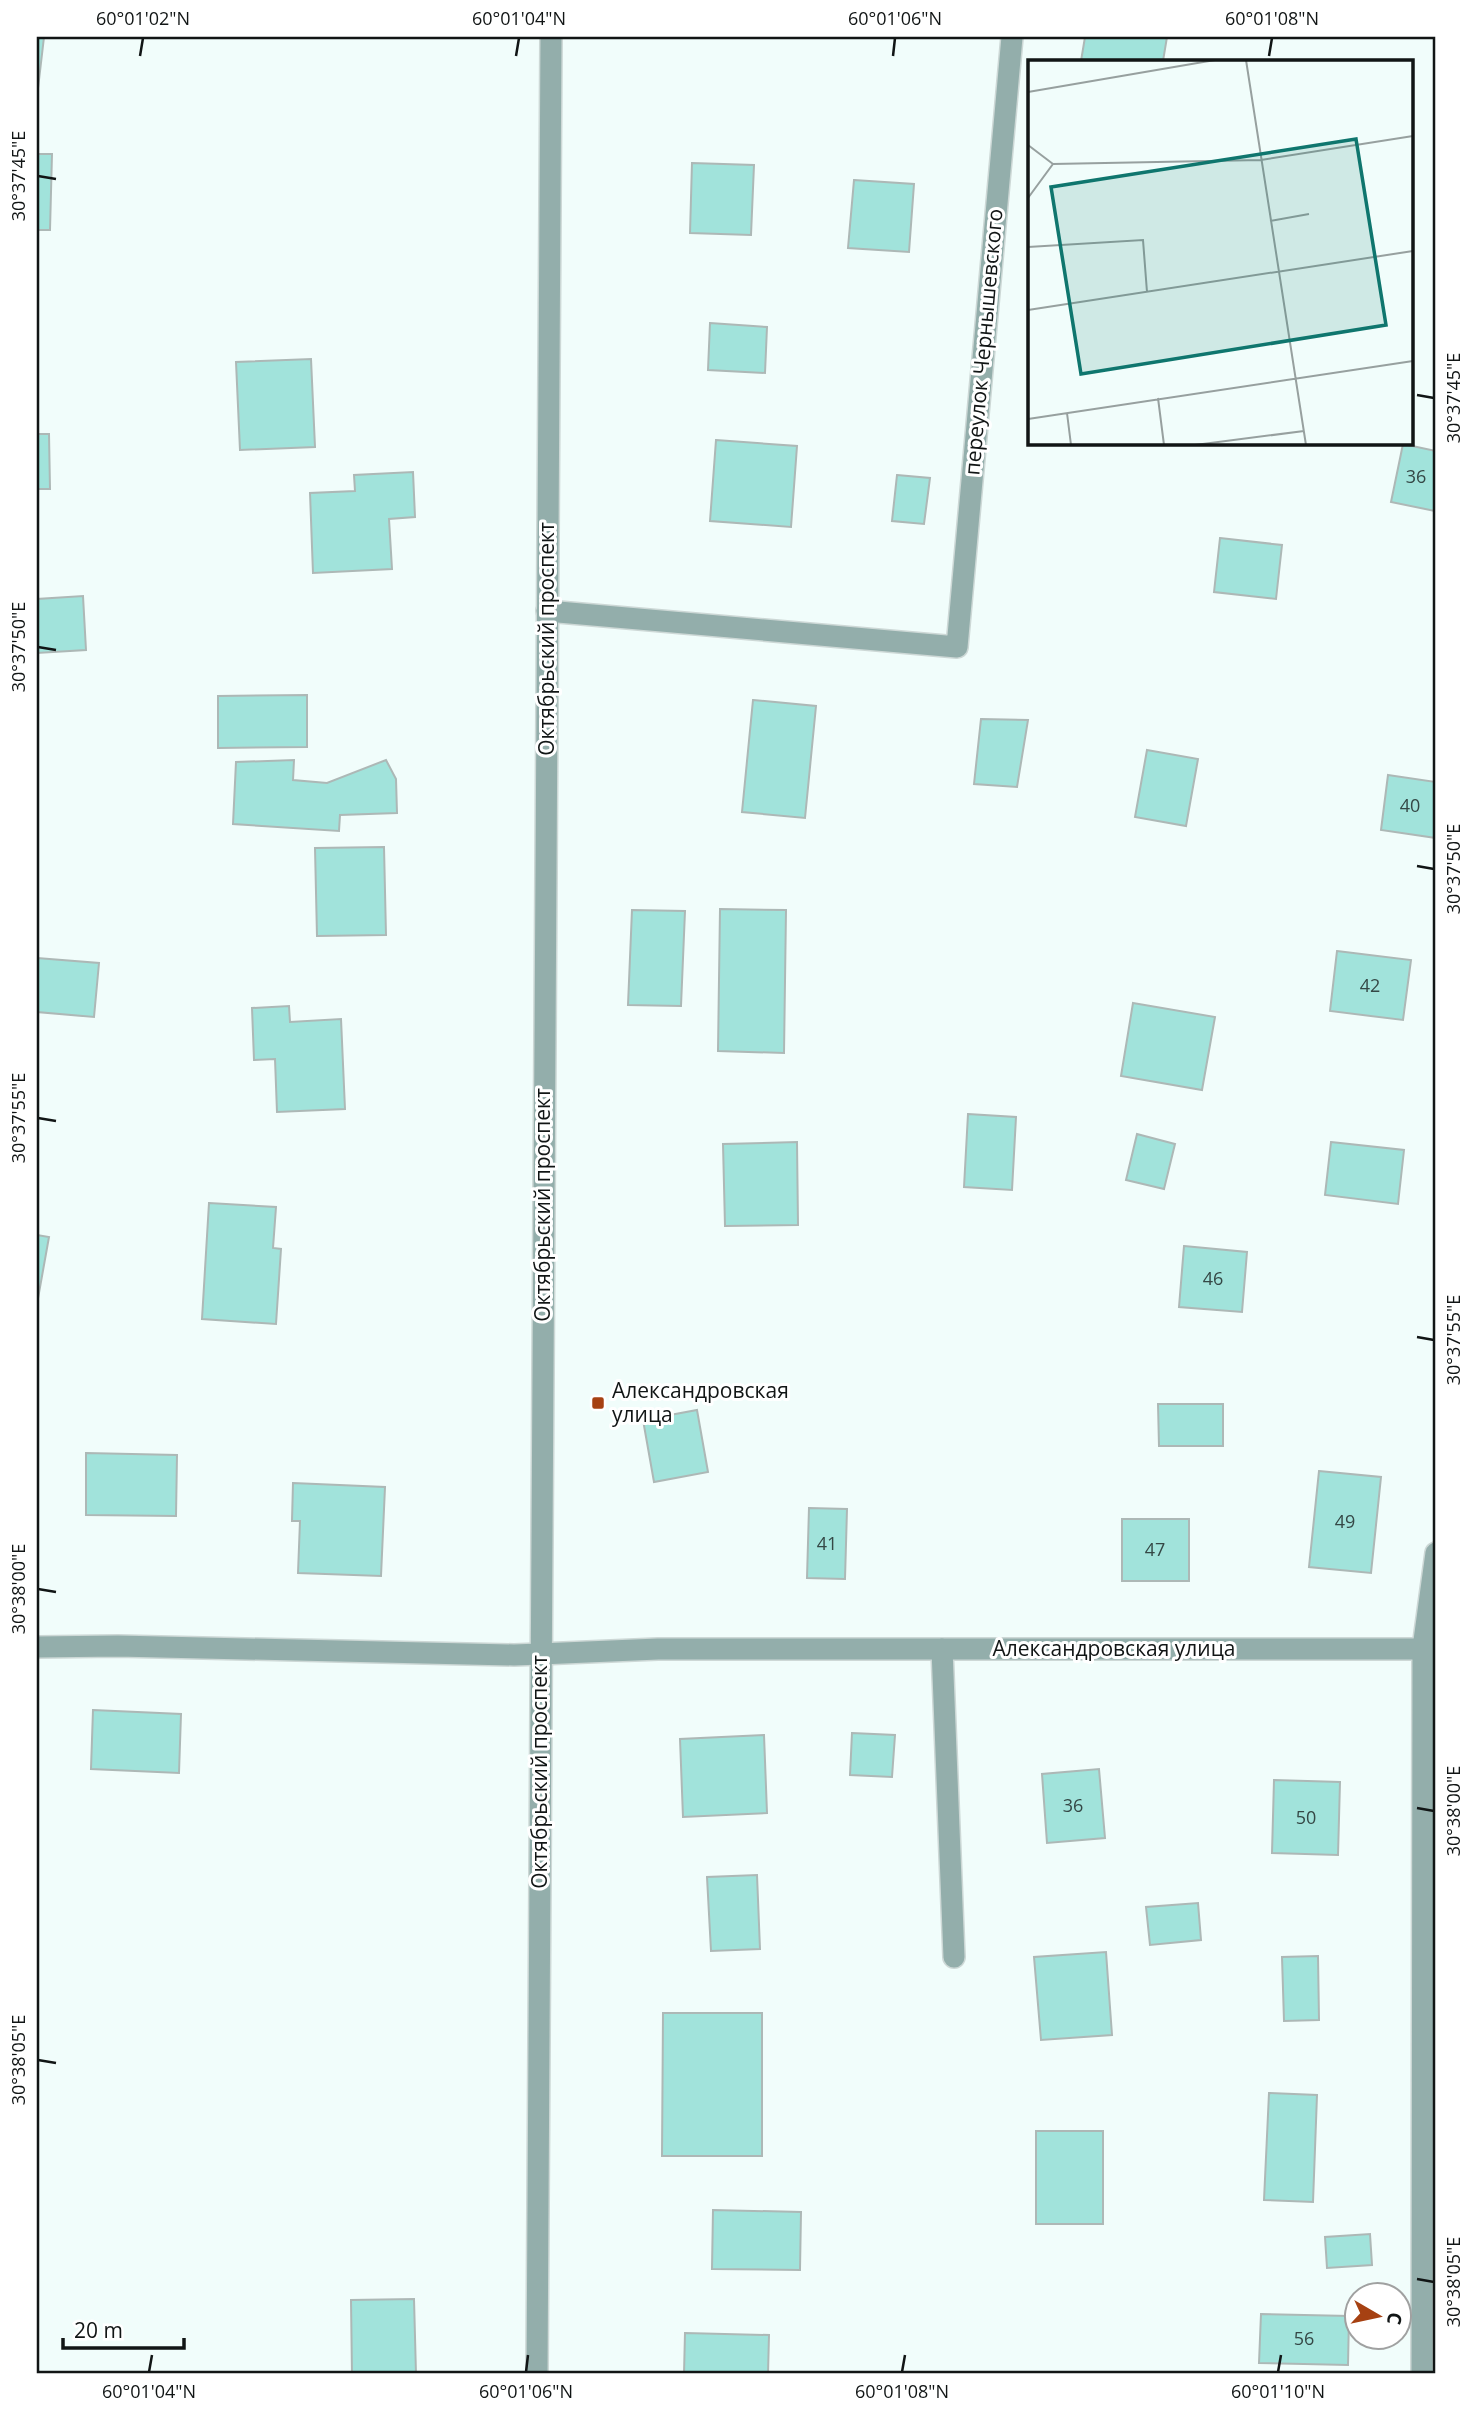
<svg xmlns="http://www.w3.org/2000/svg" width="1473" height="2411" font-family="'Open Sans',sans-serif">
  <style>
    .building { fill: #a1e3db; stroke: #adb8b6; stroke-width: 2 }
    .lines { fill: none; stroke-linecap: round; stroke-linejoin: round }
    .service-casing { stroke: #cdd8d6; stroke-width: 24 }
    .minor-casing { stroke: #cdd8d6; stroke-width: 24 }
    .tertiary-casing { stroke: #cdd8d6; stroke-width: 24 }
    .service { stroke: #93aeab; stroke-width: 21 }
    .minor { stroke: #93aeab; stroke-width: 21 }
    .tertiary { stroke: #93aeab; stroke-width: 21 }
    .ticks { fill: none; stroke: #111515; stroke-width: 2.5 }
    .poi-dot { fill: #a64112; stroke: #fff; stroke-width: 2.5 }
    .labels { text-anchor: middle; stroke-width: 6; stroke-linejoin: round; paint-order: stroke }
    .number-label { font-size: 18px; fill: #354846 }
    .street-label { font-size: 21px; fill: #111515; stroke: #fff }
    .poi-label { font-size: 21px; fill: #111515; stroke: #fff; text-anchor: start }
    .inset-road { fill: none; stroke: #97a09f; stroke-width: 2 }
    .view { fill: #0f766e; fill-opacity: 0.15; stroke: #0f766e; stroke-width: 3.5 }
    .inset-edge { fill: none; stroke: #111515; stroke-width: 3.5 }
    .neatline { fill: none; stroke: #111515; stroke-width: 2.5 }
    .ticks-label { font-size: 18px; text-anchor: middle; fill: #111515 }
  </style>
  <rect width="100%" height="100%" fill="#f1fdfb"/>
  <g class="building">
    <polygon points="37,37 44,37 37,97"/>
    <polygon points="1085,37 1167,37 1163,61 1081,61"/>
    <polygon points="37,154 52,154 50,230 37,230"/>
    <polygon points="692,163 754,165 751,235 690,233"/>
    <polygon points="854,180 914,184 909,252 848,248"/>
    <polygon points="710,323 767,327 765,373 708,370"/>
    <polygon points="311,359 315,447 240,450 236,362"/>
    <polygon points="37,434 49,434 50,489 37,489"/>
    <polygon points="716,440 797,446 791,527 710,521"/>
    <polygon points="1403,444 1436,451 1435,511 1391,502"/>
    <polygon points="413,472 415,517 389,519 392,569 313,573 310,493 355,491 354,475"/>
    <polygon points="897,475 930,478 924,524 892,521"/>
    <polygon points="1220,538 1282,545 1276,599 1214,592"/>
    <polygon points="83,596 86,650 37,653 37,599"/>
    <polygon points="307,695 307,747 218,748 218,696"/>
    <polygon points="753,700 816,706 805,818 742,812"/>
    <polygon points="981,719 1028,720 1017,787 974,784"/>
    <polygon points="1147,750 1198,759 1186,826 1135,817"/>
    <polygon points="294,760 293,780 327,783 386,760 396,779 397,813 340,815 339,831 233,824 236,762"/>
    <polygon points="1388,775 1436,782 1436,838 1381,830"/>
    <polygon points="384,847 386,935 317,936 315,848"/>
    <polygon points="720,909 786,910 784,1053 718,1051"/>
    <polygon points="632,910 685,911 681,1006 628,1005"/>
    <polygon points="1337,951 1411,960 1403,1020 1330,1011"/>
    <polygon points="37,958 99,963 94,1017 37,1012"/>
    <polygon points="1133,1003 1215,1017 1202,1090 1121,1076"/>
    <polygon points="289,1006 290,1022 341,1019 345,1109 277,1112 275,1059 254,1060 252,1008"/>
    <polygon points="968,1114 1016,1117 1012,1190 964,1187"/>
    <polygon points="1137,1134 1175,1144 1164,1189 1126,1180"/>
    <polygon points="797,1142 798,1225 725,1226 723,1144"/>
    <polygon points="1331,1142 1404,1150 1398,1204 1325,1195"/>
    <polygon points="209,1203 276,1207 273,1248 281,1249 276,1324 202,1319"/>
    <polygon points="37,1235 49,1237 37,1304"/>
    <polygon points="1184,1246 1247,1252 1242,1312 1179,1307"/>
    <polygon points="1158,1404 1223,1404 1223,1446 1159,1446"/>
    <polygon points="697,1410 708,1472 654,1482 643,1420"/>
    <polygon points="86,1453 177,1455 176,1516 86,1515"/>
    <polygon points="1319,1471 1381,1477 1371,1573 1309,1567"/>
    <polygon points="293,1483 385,1487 381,1576 298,1573 300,1521 292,1521"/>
    <polygon points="809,1508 847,1509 845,1579 807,1578"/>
    <rect x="1122" y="1519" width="67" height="62"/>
    <polygon points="93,1710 181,1714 179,1773 91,1769"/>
    <polygon points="852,1733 895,1735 892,1777 850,1775"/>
    <polygon points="764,1735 767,1813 683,1817 680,1739"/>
    <polygon points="1099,1769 1105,1838 1047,1843 1042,1774"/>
    <polygon points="1274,1780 1340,1782 1338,1855 1272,1853"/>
    <polygon points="757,1875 760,1949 711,1951 707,1877"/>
    <polygon points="1198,1903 1201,1940 1150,1945 1146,1907"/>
    <polygon points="1106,1952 1112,2035 1041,2040 1034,1957"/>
    <polygon points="1318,1956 1319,2020 1284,2021 1282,1957"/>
    <polygon points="663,2013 762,2013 762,2156 662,2156"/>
    <polygon points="1269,2093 1317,2095 1313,2202 1264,2200"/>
    <rect x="1036" y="2131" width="67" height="93"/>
    <polygon points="713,2210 801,2212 800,2270 712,2269"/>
    <polygon points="1370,2234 1372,2265 1327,2268 1325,2237"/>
    <polygon points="414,2299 416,2374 352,2374 351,2300"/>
    <polygon points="1261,2314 1349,2316 1348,2365 1259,2363"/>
    <polygon points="685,2333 769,2335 768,2374 684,2374"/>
  </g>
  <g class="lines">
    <defs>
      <polyline id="service" points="942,1649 954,1957"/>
      <g id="minor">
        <polyline points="547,611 957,647 1012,37"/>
        <polyline points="37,1647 118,1646 514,1655 540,1654"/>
        <polyline points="1422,2374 1423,1648 1436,1553"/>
      </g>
      <g id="tertiary">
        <polyline points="540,1654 658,1649 1436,1649"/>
        <polyline points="537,2374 551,37"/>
      </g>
    </defs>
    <use href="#service" class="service-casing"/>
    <use href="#minor" class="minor-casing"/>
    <use href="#tertiary" class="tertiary-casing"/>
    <use href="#service" class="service"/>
    <use href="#minor" class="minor"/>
    <use href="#tertiary" class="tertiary"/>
  </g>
  <path class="ticks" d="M140 56 143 38M516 56 519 38M893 56 895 38M1269 56 1272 38M38 176 56 179M1417 395 1434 398M38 647 56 650M1417 866 1434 869M38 1118 56 1121M1417 1337 1434 1340M38 1589 56 1592M1417 1808 1434 1811M38 2060 56 2063M1417 2279 1434 2282M149 2372 152 2355M526 2372 528 2355M902 2372 905 2355M1278 2372 1281 2355"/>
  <rect class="poi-dot" x="591" y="1396" width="14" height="14" rx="3.5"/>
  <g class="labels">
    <g class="number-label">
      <text x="1416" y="483">36</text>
      <text x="1410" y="812">40</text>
      <text x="1370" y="992">42</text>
      <text x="1213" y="1285">46</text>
      <text x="1345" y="1528">49</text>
      <text x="827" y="1550">41</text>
      <text x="1155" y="1556">47</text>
      <text x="1073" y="1812">36</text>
      <text x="1306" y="1824">50</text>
      <text x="1304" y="2345">56</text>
    </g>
    <g class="street-label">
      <text transform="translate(984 342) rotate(-85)" y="7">переулок Чернышевского</text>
      <text transform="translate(547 639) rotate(-90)" y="7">Октябрьский проспект</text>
      <text transform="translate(543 1205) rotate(-90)" y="7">Октябрьский проспект</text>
      <text x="1114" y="1656">Александровская улица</text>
      <text transform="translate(540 1772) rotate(-90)" y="7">Октябрьский проспект</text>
    </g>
    <g class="poi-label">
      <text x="612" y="1398">Александровская<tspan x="612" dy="24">улица</tspan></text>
    </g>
  </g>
  <g transform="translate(1028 60)">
    <rect width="385" height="385" fill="#f1fdfb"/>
    <path class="inset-road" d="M218 0 278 385M0 32 187 0M0 85 25 104M0 138 25 104 233 100 385 76M242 161 281 154M0 187 115 180 119 232M0 250 385 191M130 338 136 385M39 353 43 385M0 359 385 301M167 385 276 371"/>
    <path class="view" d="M328 79 358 265 53 314 23 127Z"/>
    <rect width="385" height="385" class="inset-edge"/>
  </g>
  <rect width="1473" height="2411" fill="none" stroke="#ffffff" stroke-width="77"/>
  <g transform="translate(1378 2316) rotate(99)"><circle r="33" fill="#ffffff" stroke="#a0a1a1" stroke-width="2"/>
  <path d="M0-5L12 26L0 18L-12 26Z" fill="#a64112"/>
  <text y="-10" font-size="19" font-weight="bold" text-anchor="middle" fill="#111515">С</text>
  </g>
  <path d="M63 2338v10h121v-10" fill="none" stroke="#111515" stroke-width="3.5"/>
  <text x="74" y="2338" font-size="21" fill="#111515" stroke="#ffffff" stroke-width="5" paint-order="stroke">20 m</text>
  <rect x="38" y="38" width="1396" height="2334" class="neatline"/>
  <g class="ticks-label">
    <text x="143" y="25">60°01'02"N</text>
    <text x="519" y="25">60°01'04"N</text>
    <text x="895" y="25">60°01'06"N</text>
    <text x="1272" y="25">60°01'08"N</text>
    <text transform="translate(19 176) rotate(-90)" y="6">30°37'45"E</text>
    <text transform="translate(1454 398) rotate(-90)" y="6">30°37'45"E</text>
    <text transform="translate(19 647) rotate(-90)" y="6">30°37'50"E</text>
    <text transform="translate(1454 869) rotate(-90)" y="6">30°37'50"E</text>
    <text transform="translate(19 1118) rotate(-90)" y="6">30°37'55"E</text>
    <text transform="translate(1454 1340) rotate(-90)" y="6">30°37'55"E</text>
    <text transform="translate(19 1589) rotate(-90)" y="6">30°38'00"E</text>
    <text transform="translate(1454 1811) rotate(-90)" y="6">30°38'00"E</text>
    <text transform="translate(19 2060) rotate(-90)" y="6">30°38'05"E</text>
    <text transform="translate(1454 2282) rotate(-90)" y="6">30°38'05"E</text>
    <text x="149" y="2398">60°01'04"N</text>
    <text x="526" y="2398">60°01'06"N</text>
    <text x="902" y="2398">60°01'08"N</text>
    <text x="1278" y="2398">60°01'10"N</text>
  </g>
</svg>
